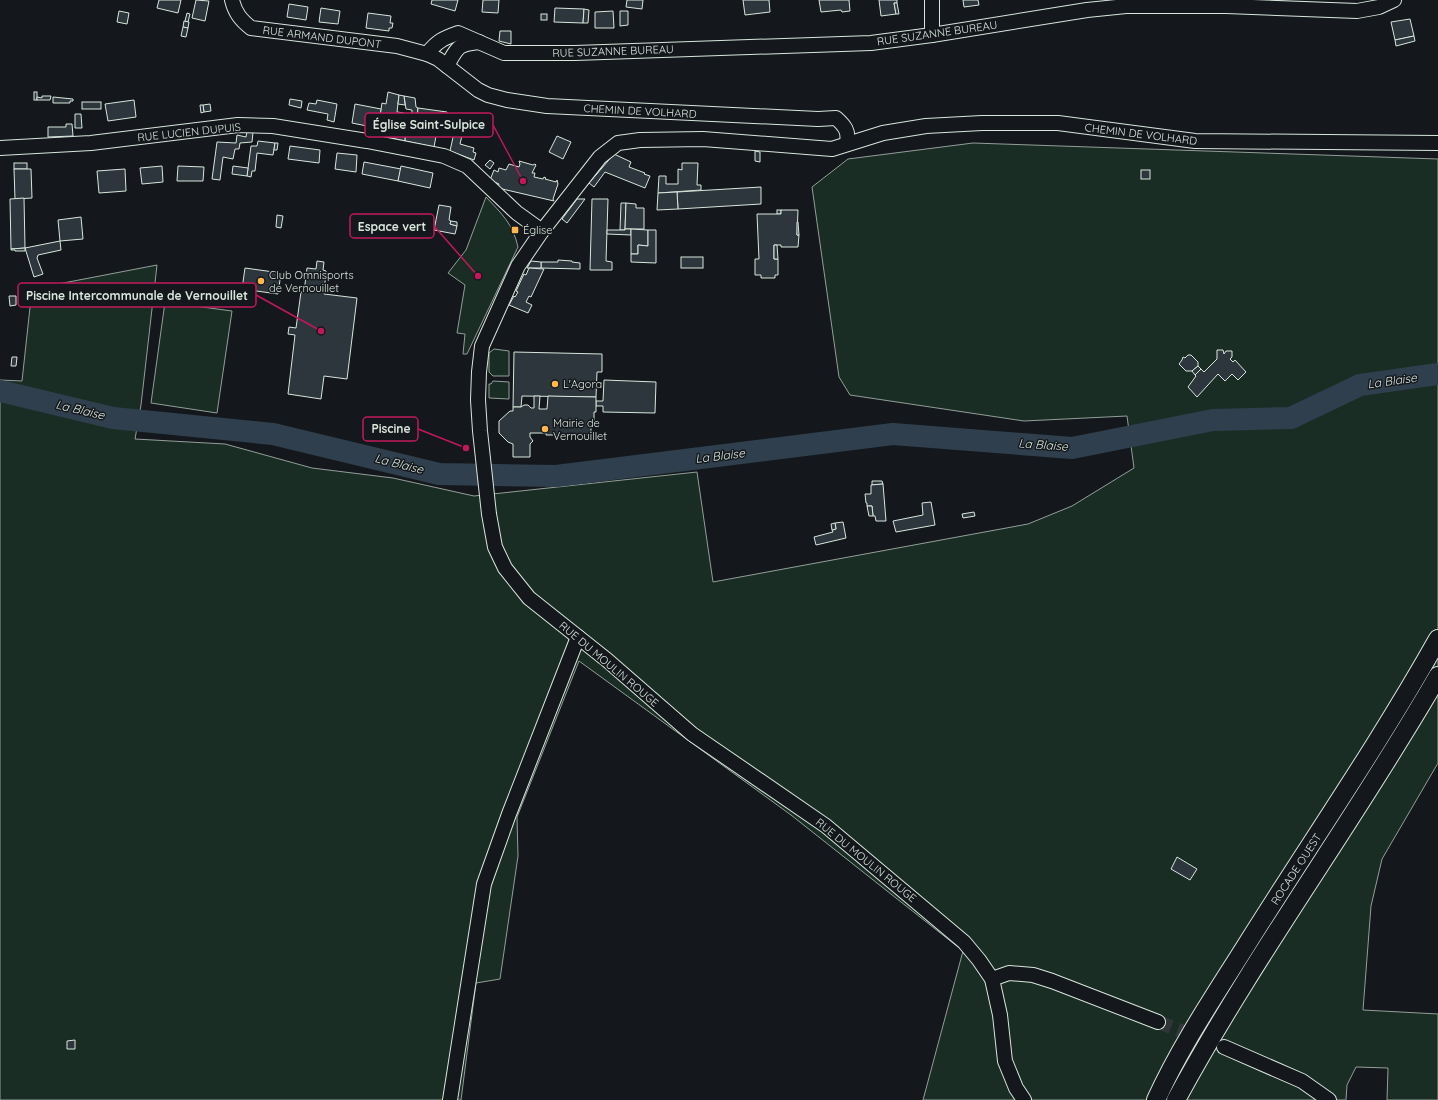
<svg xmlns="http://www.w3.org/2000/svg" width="1438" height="1100" font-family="Quicksand,sans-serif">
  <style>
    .green { fill: #1a2d24; stroke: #939e99 }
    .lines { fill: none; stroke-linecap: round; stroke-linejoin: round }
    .river { stroke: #2f3f4d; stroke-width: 22 }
    .building { fill: #2c363c; stroke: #d8e6dc }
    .minor-tunnel { stroke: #313739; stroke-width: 14; stroke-dasharray: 14 7; stroke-linecap: butt }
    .minor-casing { stroke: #d8e6dc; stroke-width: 16 }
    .major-casing { stroke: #d8e6dc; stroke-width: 20 }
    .minor { stroke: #14181c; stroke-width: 14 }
    .major { stroke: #14181c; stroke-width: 18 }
    .poi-dot { fill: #ffb74d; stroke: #14181c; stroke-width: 1.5 }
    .labels { text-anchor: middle; stroke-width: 3; stroke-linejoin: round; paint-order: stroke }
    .street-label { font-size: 11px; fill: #d8e6dc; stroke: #14181c }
    .poi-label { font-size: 11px; fill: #d8e6dc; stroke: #14181c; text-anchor: start }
    .water-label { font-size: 12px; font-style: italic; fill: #d8e6dc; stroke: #14181c }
    .leader { fill: none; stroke: #c2185b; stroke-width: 1.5 }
    .callout-dot { fill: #c2185b; stroke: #14181c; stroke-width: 1.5 }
    .callout { fill: #14181c; stroke: #c2185b; stroke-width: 1.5 }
    .callout-label { font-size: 12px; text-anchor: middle; font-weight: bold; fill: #d8e6dc }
  </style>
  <rect width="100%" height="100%" fill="#14181c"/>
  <g class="green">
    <polygon points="973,143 1438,159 1438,763 1382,859 1371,906 1363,1010 1438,1014 1438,1100 1387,1100 1388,1068 1356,1067 1347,1085 1346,1100 923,1100 963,951 791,815 579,661 517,817 518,856 500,979 476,983 461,1100 0,1100 0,380 22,381 32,289 157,265 141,405 135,439 225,444 312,468 393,478 474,496 697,472 713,582 1028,524 1072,506 1134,468 1127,416 1024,421 850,395 839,377 812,187 848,159"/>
    <path d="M486 197C502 214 513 224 518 247L467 354H463L465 334 457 333 465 285 448 273 466 250Z"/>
    <polygon points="165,302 232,311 217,413 151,403"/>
    <polygon points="494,349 509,351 509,376 493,376 489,372 489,353"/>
    <polygon points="493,381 509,382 509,399 489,398 489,384 491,384"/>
  </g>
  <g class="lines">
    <polyline class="river" points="0,391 113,418 273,434 439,474 556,476 893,434 1072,448 1213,420 1291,418 1360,385 1438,374"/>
  </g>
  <g class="building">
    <polygon points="159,0 181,0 178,13 157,8"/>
    <polygon points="196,0 209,1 205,21 192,18"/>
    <polygon points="432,0 458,0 455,11 431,4"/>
    <polygon points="483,0 499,0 498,13 482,12"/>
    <polygon points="627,0 643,0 642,9 626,7"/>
    <polygon points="743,0 769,0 770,12 745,15"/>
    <polygon points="819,0 849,0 850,11 842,12 841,10 821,12"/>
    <polygon points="879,0 897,0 897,3 894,3 896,14 881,16"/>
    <polygon points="963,0 978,0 979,5 964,7"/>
    <polygon points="894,3 897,3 899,14 896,14"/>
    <polygon points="289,4 308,7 306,20 287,17"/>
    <polygon points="321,8 340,11 338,24 319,22"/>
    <polygon points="555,8 584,9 583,23 554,22"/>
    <polygon points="584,9 589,10 588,23 583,23"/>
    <polygon points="119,11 129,13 127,24 117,22"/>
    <polygon points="613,11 614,28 595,28 595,12"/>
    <polygon points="620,11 628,11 628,25 620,26"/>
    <polygon points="187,13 190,14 188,22 185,21"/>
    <polygon points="368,13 391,16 390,23 393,23 392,28 389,28 389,31 366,28"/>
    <rect x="541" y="14" width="6" height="6"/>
    <polygon points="1410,19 1414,36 1395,40 1391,22"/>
    <polygon points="184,21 189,22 188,28 183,27"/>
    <polygon points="183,27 188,28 186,37 181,36"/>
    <polygon points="500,31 511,31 511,44 499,41"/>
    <polygon points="1414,36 1415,41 1396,46 1395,40"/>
    <rect x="34" y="92" width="3" height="8"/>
    <polygon points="388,92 399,95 397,112 404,113 402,123 406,124 408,117 412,118 412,110 406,109 404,96 415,98 416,107 418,108 415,129 406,127 405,141 377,135 382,103 386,104"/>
    <polygon points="399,95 404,96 405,105 398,104"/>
    <polygon points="42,96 51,96 50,100 37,100 37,97 42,98"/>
    <polygon points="53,97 73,99 73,101 70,101 70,103 53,103"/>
    <polygon points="290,99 302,101 301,108 289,105"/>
    <polygon points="134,100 136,117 108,121 105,104"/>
    <polygon points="317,100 337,104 334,122 327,120 328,114 307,110 309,103 316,104"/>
    <rect x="82" y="102" width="19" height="7"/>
    <polygon points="210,104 211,111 204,112 203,105"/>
    <polygon points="355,104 381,109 377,135 371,134 372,127 352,123"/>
    <polygon points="200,105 203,105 204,112 201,113"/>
    <polygon points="418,108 447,112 446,118 430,116 429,120 417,118"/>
    <polygon points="75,114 81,114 82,128 75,128"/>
    <polygon points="457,119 461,120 460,126 464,127 460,144 474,148 473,152 476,153 474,160 450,151"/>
    <polygon points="66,124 72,124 73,136 48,137 48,127 66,127"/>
    <polygon points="406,129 436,136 434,147 405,141"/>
    <polygon points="247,131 253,132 252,142 240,143 239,149 235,149 233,159 223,157 220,180 212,179 217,142 236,143 237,135 246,137"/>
    <polygon points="557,136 571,142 563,159 549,152"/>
    <polygon points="258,141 275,143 273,155 257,153 255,171 252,171 251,177 247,176 251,146 257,146"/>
    <polygon points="275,143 278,143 277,150 274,150"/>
    <polygon points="290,146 320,150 319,163 288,159"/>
    <polygon points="755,151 760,152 760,162 755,161"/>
    <polygon points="337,153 357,155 356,172 335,169"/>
    <polygon points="614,154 631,162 629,167 645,173 644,174 650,176 645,188 605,172 594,187 589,183"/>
    <polygon points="490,160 494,163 490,169 485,165"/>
    <polygon points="519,161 533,165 535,164 536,165 532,173 535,173 534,177 543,179 544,177 546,178 545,179 556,182 557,180 558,184 553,199 554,201 498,188 499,184 490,180 494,170 498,172 499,168 506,170 509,164 519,167 520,164"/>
    <polygon points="364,162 401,169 398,181 362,174"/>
    <rect x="14" y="163" width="13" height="6"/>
    <polygon points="682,163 698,163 697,185 701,185 701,190 658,193 659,176 666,176 666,184 678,184 678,169 682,170"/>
    <polygon points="162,166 163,182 142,184 140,168"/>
    <polygon points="178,166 204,167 203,181 177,181"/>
    <polygon points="233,166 248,168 247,176 232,174"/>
    <polygon points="401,166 433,173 430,188 398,181"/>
    <polygon points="14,169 31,169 32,198 15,199"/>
    <polygon points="125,169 126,191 99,193 97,171"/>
    <rect x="1141" y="170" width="9" height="9"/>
    <polygon points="761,187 761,204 678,209 677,192"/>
    <polygon points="677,192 678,209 657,210 658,193"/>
    <polygon points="24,198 25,248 11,249 10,199"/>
    <polygon points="577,199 585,199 567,223 562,219"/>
    <polygon points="592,199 608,199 606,261 612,262 612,270 590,270"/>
    <polygon points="621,203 626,203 625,230 620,230"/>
    <polygon points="626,203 636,204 636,208 644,208 644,229 625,229"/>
    <polygon points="439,205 451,207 449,220 451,221 450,224 457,226 455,234 434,230"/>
    <rect x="777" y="210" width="4" height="4"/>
    <polygon points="781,210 798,210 797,235 799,235 798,247 781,247 781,245 774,245 774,259 778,259 778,275 775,275 775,278 761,278 761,275 755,275 755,259 759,259 757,214 781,214"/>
    <polygon points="277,215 283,216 281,228 276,227"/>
    <polygon points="81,217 83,239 60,241 58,220"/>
    <polygon points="451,221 457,222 457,226 450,224"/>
    <polygon points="797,222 798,222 799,235 797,235"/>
    <polygon points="625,229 631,229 631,235 607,234 607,230 625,230"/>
    <polygon points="631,229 648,230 648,246 638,245 638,254 631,254"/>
    <polygon points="648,230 656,230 656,263 631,262 631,254 638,254 638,245 648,246"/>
    <polygon points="60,241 61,250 38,255 37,258 43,274 34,277 25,248"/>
    <polygon points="774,245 777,245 778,259 774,259"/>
    <polygon points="25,248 25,251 15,251 15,250 11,250 11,249"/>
    <rect x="681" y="257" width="22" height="11"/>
    <polygon points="558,260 572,261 572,262 580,263 580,269 541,268 541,262 558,262"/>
    <polygon points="317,261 324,262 323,270 326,271 324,294 357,298 347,379 324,376 321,399 288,394 295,335 288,334 289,327 296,328 301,292 304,292 307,268 316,269"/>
    <polygon points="531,261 541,262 541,268 527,268"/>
    <polygon points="245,268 281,273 278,294 242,289"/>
    <polygon points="529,268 544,269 531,297 529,296 526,302 532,305 528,313 509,305 514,296 515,297 518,292 516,291 524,274 526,275"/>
    <polygon points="9,296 16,296 16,305 10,306"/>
    <polygon points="1217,350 1223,350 1224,354 1226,351 1232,351 1232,357 1230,359 1233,362 1235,360 1246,372 1238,380 1232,374 1225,381 1218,374 1197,397 1188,387 1196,376 1195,375 1201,369 1204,372 1217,359"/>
    <polygon points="514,352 602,354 602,372 597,372 596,397 522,396 521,407 513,407"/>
    <polygon points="1188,355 1191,355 1198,362 1198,366 1192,371 1186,371 1179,364 1182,360 1183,357 1185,358"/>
    <polygon points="12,357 17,357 16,366 11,366"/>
    <polygon points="1198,366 1201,369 1195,375 1192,371"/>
    <polygon points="604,380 656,382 655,413 603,412 603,406 596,406 596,401 603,401"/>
    <polygon points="534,396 540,396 539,409 547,409 548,396 596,397 596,412 594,412 594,425 591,425 591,435 546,435 546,433 530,433 530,437 533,441 530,444 530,457 513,457 513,444 508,442 499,433 499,421 510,411 513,411 513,407 521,407 524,405 528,405 531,408 534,408"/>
    <polygon points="872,481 882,481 883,484 872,485"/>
    <polygon points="883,484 886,521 876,521 875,516 873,516 872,506 867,506 867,503 866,503 865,494 871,494 871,485"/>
    <polygon points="931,502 935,525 896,532 893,521 923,515 922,503"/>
    <polygon points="867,506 872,506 873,516 869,516"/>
    <polygon points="974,512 975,516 963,518 962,514"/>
    <polygon points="843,522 846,538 816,545 814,537 833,532 832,530 836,529 835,523"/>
    <polygon points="835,523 836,529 832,530 831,524"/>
    <polygon points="1177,857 1197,869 1190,880 1171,869"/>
    <polygon points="75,1040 75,1049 67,1049 67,1041"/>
  </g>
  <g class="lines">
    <polyline class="minor-tunnel" points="1158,1022 1218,1045"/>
    <defs>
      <g id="minor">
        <path d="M232 0C235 13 241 20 251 28L397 46 427 54 438 59 478 90 488 95 507 100 547 106 818 119 836 118C845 126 849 131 847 143"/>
        <polyline points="932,0 932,35"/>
        <path d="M427 54C437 41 444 38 458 33L504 53H575L871 43 932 35 1087 10 1126 6H1226L1357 11 1379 7 1394 0"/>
        <path d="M447 66C457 48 457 44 479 42"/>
        <polyline points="0,148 91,143 238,125 273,126 367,141 444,156 467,166 517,213 542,231"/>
        <polyline points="992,979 1009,973 1033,975 1052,981 1158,1022"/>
        <polyline points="1224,1047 1302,1081 1329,1100"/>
        <polyline points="450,1100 484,884 509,814 578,637"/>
        <polyline points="1024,1100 1016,1088 1005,1061 1000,1015 992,979 979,960 964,942 826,826 692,734 607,660 529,598 505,568 495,547 489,514 480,431 478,400 479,372 482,346 518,266 542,231 600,157 618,143 640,140 703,139 832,149 883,133 926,126 982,123 1058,123 1195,141 1438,143"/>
      </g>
      <g id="major">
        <path d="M1156 1100C1181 1045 1215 995 1247 944 1311 842 1379 744 1438 639"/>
        <path d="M1176 1100C1255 954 1355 820 1438 676"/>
      </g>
    </defs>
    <use href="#minor" class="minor-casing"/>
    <use href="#major" class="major-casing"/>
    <use href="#minor" class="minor"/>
    <use href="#major" class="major"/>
  </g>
  <g class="poi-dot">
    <rect x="511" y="226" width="8" height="8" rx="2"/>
    <circle cx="261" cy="281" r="4"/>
    <circle cx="555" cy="384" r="4"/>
    <circle cx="545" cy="429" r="4"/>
  </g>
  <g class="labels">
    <g class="street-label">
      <text transform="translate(937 33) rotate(-8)" y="4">RUE SUZANNE BUREAU</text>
      <text transform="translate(322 37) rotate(7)" y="4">RUE ARMAND DUPONT</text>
      <text transform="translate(613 51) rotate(-2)" y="4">RUE SUZANNE BUREAU</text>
      <text transform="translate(640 111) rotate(3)" y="4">CHEMIN DE VOLHARD</text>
      <text transform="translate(189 132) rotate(-6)" y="4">RUE LUCIEN DUPUIS</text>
      <text transform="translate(1141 134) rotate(7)" y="4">CHEMIN DE VOLHARD</text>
      <text transform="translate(609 664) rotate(40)" y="4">RUE DU MOULIN ROUGE</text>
      <text transform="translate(866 860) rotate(39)" y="4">RUE DU MOULIN ROUGE</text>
      <text transform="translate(1296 869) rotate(-57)" y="4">ROCADE OUEST</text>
    </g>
    <g class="poi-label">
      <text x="523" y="234">Église</text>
      <text x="269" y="279">Club Omnisports<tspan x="269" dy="13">de Vernouillet</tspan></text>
      <text x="563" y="388">L'Agora</text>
      <text x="553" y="427">Mairie de<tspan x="553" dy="13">Vernouillet</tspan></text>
    </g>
    <g class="water-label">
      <text transform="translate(1392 381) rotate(-8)" y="4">La Blaise</text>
      <text transform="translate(80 410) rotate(13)" y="4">La Blaise</text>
      <text transform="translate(1043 445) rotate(4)" y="4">La Blaise</text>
      <text transform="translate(720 456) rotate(-7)" y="4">La Blaise</text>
      <text transform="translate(399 464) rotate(14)" y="4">La Blaise</text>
    </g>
  </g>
  <path class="leader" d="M523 181L493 125M478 276L434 226M321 331L256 295M466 448L418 429"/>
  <g class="callout-dot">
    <circle cx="523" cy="181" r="4"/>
    <circle cx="478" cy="276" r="4"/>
    <circle cx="321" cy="331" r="4"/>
    <circle cx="466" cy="448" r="4"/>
  </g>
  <g class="callout">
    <rect x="365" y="113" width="128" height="24" rx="4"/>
    <rect x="350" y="214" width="84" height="24" rx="4"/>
    <rect x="18" y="283" width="238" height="24" rx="4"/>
    <rect x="363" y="417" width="55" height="24" rx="4"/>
  </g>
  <g class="callout-label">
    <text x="429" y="129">Église Saint-Sulpice</text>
    <text x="392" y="231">Espace vert</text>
    <text x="137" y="300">Piscine Intercommunale de Vernouillet</text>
    <text x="391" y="433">Piscine</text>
  </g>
</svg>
